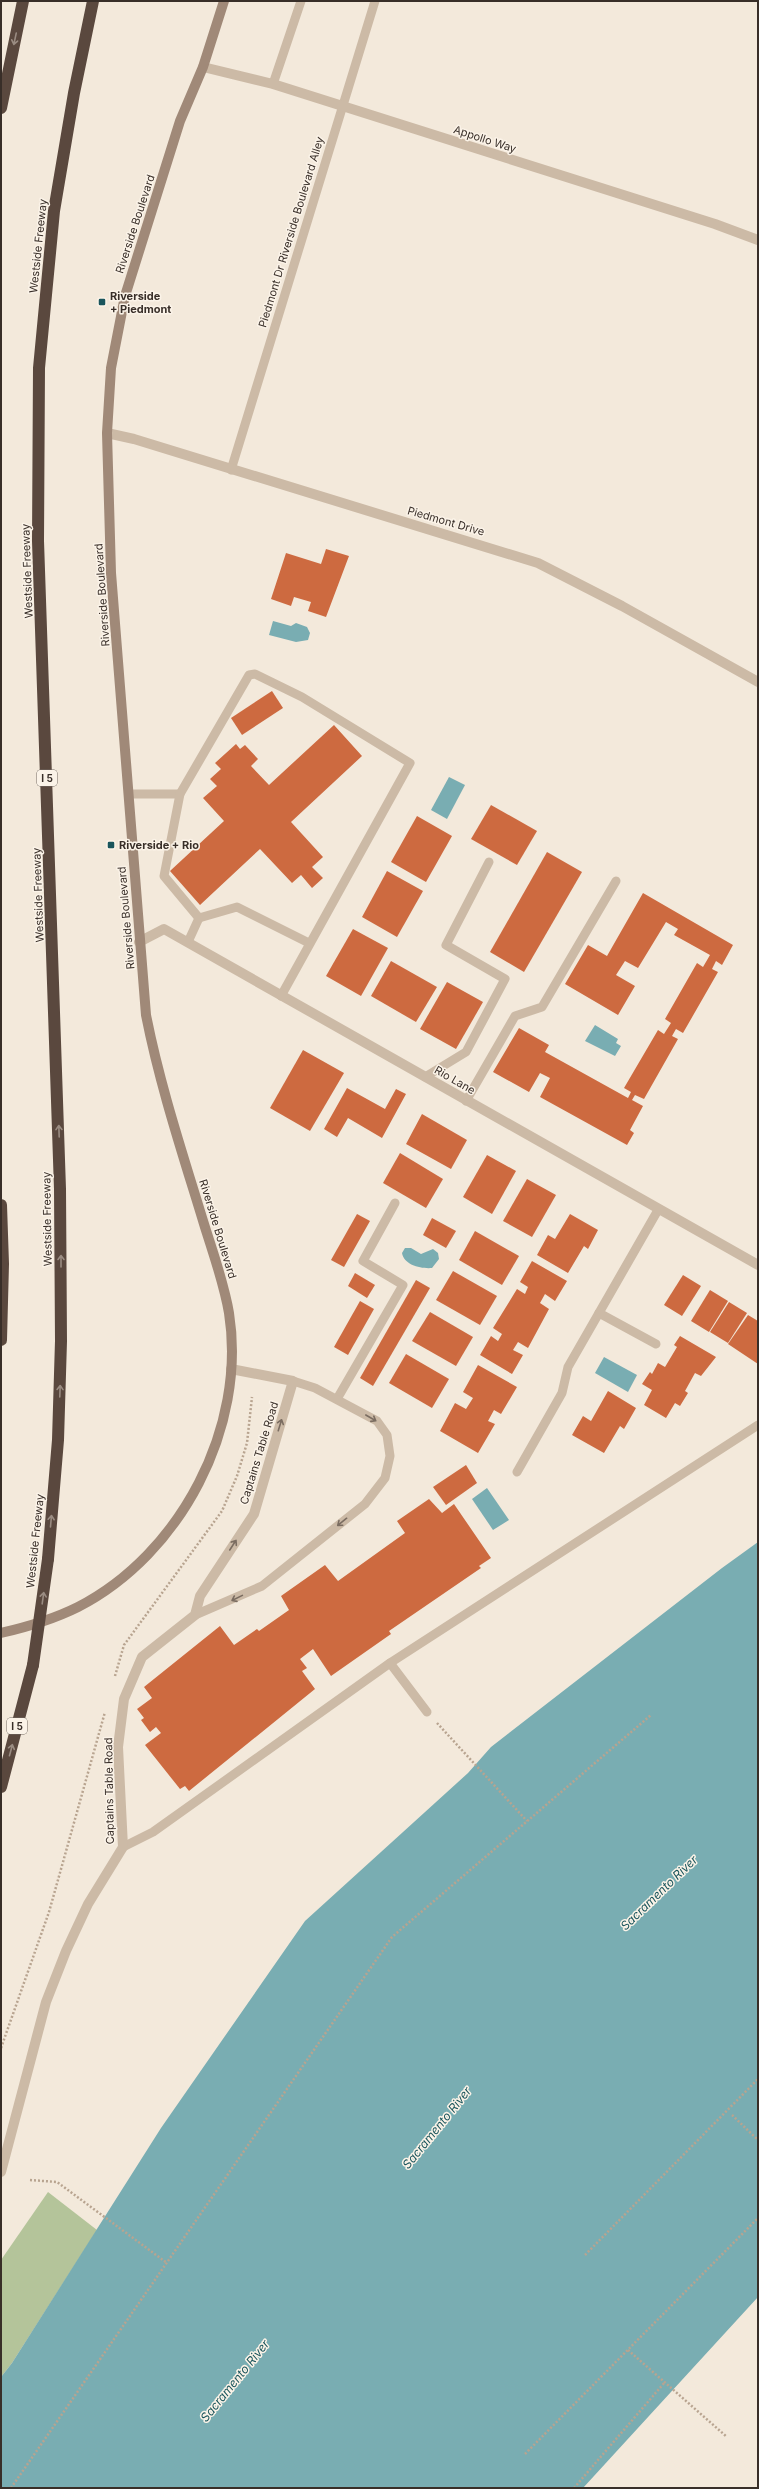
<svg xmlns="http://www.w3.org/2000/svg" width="759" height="2489" font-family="Inter,sans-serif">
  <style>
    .green { fill: #b4c49a }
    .water { fill: #79adb2 }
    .building { fill: #cd6a40 }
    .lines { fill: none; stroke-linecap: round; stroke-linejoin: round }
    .path { stroke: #b8a490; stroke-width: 2.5; stroke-dasharray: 2 2; stroke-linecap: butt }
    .lane { stroke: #ccbaa6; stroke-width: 9 }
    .street { stroke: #ccbaa6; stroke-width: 10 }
    .secondary { stroke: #a08978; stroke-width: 10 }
    .highway { stroke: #5a483e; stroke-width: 12 }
    .highway-bridge { stroke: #5a483e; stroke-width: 12 }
    .oneway { stroke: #9a8c82 }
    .oneway2 { stroke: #7b6d61 }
    .poi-dot { fill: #1a555c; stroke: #fbf3e8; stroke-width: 1.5 }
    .labels { text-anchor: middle; stroke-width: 3; stroke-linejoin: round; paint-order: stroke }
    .shield { fill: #fbf3e8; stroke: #726962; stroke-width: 1 }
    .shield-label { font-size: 10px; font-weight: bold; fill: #382e28 }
    .street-label { font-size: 11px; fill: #382e28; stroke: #fbf3e8 }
    .poi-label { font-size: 11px; font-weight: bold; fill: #382e28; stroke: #fbf3e8; text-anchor: start }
    .water-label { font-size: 12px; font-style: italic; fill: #1a555c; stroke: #fbf3e8 }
  </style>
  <rect width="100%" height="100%" fill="#f3e9db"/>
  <polygon class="green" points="48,2192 97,2230 12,2363 1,2377 1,2260"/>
  <g class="water">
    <polygon points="273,621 291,626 296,623 307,627 310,633 308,640 296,642 269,635"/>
    <polygon points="449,777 465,785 447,819 431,810"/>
    <polygon points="595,1025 618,1039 616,1043 621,1046 615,1056 585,1041"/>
    <path d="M405 1248H411L421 1254 433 1249 438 1253 439 1259 432 1268C421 1269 404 1265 402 1253Z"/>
    <polygon points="604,1357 637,1375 628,1392 595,1373"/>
    <polygon points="487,1488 509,1520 493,1530 472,1499"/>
    <polygon points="758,1542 758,2297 583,2488 1,2488 1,2377 12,2363 161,2128 305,1921 468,1773 491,1747 722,1568"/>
  </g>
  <g class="building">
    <polygon points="326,549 349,556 326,617 308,611 311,602 294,597 291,606 271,599 286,553 321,564"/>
    <polygon points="272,691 283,708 242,735 231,718"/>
    <polygon points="334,725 362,756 291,822 323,857 312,867 323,878 312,888 301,875 292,883 260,849 200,905 170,871 224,821 203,798 217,786 210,779 221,769 215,763 236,744 240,749 245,745 258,759 251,766 269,785"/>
    <polygon points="491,805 537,831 517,865 471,839"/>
    <polygon points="417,816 452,836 426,882 391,862"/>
    <polygon points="547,852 582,872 524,972 490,952"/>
    <polygon points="387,871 423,891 397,937 362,917"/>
    <polygon points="643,893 733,945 722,965 716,961 712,969 718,972 683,1033 676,1029 672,1036 678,1039 644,1099 635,1095 632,1100 643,1106 630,1130 634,1133 627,1145 540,1097 550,1078 540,1073 529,1092 493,1072 519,1028 549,1045 545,1052 628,1098 631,1092 624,1088 658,1030 664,1034 671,1023 665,1019 697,963 703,967 710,955 674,935 678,929 666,922 638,968 625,961 616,975 635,986 618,1015 565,984 588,945 607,956"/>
    <polygon points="353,929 388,948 361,996 326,976"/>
    <polygon points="391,961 437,987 416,1022 371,996"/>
    <polygon points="447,982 483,1002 456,1049 420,1029"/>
    <polygon points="303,1050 344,1073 310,1131 270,1108"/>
    <polygon points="347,1088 385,1109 396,1089 406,1094 382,1138 348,1118 337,1137 324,1129"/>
    <polygon points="422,1114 467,1140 451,1169 406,1144"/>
    <polygon points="400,1153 443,1179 426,1208 383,1183"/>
    <polygon points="487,1155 516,1171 492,1214 463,1197"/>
    <polygon points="527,1179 556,1195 532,1237 503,1221"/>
    <polygon points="357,1214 370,1221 344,1267 331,1260"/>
    <polygon points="570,1214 598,1230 588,1249 584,1246 568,1273 537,1255 548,1235 555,1239"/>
    <polygon points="432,1218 456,1231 446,1248 423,1235"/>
    <polygon points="475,1231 519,1256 502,1285 459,1260"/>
    <polygon points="532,1261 567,1281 555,1301 545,1294 540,1303 549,1309 528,1348 518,1342 513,1350 523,1355 512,1374 480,1355 491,1336 498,1341 502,1334 493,1328 517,1289 525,1294 528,1287 520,1282"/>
    <polygon points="453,1271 497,1296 480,1325 436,1300"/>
    <polygon points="355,1273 375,1285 367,1298 348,1286"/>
    <polygon points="683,1275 701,1286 682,1316 664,1305"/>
    <polygon points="416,1280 430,1288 373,1386 360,1378"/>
    <polygon points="710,1290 728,1301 709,1332 691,1321"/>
    <polygon points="360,1301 374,1309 348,1355 334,1347"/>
    <polygon points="729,1302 747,1313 728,1343 710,1332"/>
    <polygon points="430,1312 473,1337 456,1366 412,1341"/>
    <polygon points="748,1315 758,1321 758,1364 728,1344"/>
    <polygon points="680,1336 716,1357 701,1376 695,1373 685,1391 688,1393 680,1406 675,1403 666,1418 644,1405 652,1390 642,1384 650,1372 652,1374 658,1363 665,1367 677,1347 674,1345"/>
    <polygon points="406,1354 449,1379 432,1408 389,1383"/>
    <polygon points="478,1365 517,1387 501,1414 494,1410 488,1421 495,1424 478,1453 440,1431 455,1403 466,1409 473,1398 463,1392"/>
    <polygon points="608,1391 636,1408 624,1429 620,1426 604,1453 572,1435 583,1416 591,1421"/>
    <polygon points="466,1465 477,1483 446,1505 433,1487"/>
    <polygon points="429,1499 442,1513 454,1504 491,1558 479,1566 481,1568 389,1631 391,1634 331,1676 313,1649 300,1659 307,1668 302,1671 315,1689 189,1791 185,1786 180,1789 145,1745 161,1733 156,1727 150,1732 141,1720 144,1718 137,1709 152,1698 144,1687 220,1626 234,1645 257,1629 259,1631 289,1610 281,1596 325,1565 338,1581 405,1533 397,1521"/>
  </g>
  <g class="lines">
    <g class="path">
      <polyline points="115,1676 124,1645 222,1511 237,1476 247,1443 252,1397"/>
      <polyline points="437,1723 527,1821"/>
      <polyline points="1,2048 49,1912 105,1712"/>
      <polyline points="732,2115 758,2140"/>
      <polyline points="30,2180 57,2182 167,2263"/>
      <polyline points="585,2255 758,2079"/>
      <polyline points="628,2350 727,2437"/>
      <polyline points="525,2454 758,2218"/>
      <polyline points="11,2488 392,1937 651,1715"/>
      <polyline points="574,2488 665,2382"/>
    </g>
    <g class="lane">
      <polyline points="273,84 301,1"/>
      <polyline points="231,470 375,1"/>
      <polyline points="129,794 180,794"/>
      <polyline points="188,942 199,918"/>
      <polyline points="281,996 410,763 302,697 255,674 249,675 180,794 164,876 199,918 237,907 309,943"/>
      <polyline points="425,1077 466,1052 505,979 446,945 489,862"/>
      <polyline points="466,1101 515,1016 542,1007 616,881"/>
      <polyline points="599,1313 656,1344"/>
      <polyline points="337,1399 403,1285 363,1261 395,1203"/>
      <polyline points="517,1472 562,1393 568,1367 658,1210"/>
      <polyline points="195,1615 262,1586 365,1504 385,1478 390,1456 387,1435 377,1421 315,1388 293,1381"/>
      <polyline points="390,1663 427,1712"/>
      <polyline points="123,1847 153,1832 390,1663 758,1425"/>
    </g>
    <g class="street">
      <polyline points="203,67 273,84 715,224 758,240"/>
      <polyline points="107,433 134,439 538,563 622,606 758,682"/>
      <polyline points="139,942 164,929 758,1265"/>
      <polyline points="1,2172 46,2002 66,1951 88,1904 123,1847 118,1747 124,1699 142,1657 195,1615 200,1596 254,1514 293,1381 231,1369"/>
    </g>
    <path class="secondary" d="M1 1633C27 1627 54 1619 78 1607 181 1554 247 1427 229 1313 224 1283 213 1253 204 1224 183 1155 160 1086 146 1015L111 573 107 433 111 368 125 296 180 121 203 67 224 1"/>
    <g class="highway">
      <polyline points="1,108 23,1"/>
      <polyline points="1,1205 3,1264 1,1340"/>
      <polyline points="48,1559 58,1440 61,1341 60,1189 38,541 39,368 54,211 74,93 93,1"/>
      <polyline points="1,1787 33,1665"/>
    </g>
    <polyline class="highway-bridge" points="33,1665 48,1559"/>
  </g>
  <defs><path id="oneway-shaft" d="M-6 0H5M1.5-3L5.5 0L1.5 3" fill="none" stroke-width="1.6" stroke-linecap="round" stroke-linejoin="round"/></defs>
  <g class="oneway">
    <use href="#oneway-shaft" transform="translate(15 39) rotate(102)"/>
    <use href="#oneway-shaft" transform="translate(59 1131) rotate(-92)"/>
    <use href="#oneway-shaft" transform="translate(61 1261) rotate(-90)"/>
    <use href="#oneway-shaft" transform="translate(60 1391) rotate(-88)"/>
    <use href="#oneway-shaft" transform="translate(51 1521) rotate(-85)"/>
    <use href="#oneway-shaft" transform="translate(43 1598) rotate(-82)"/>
    <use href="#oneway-shaft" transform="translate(11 1750) rotate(-75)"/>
  </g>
  <g class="oneway2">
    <use href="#oneway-shaft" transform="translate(371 1418) rotate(30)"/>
    <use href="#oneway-shaft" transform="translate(280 1425) rotate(-73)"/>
    <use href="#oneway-shaft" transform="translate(342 1522) rotate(141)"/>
    <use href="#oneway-shaft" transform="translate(233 1545) rotate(-57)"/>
    <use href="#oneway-shaft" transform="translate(237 1598) rotate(154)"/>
  </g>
  <g class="poi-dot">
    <rect x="98" y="298" width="8" height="8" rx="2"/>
    <rect x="107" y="841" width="8" height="8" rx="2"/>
  </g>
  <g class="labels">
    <g class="shield">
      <rect x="37" y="770" width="20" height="16" rx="3"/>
      <rect x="7" y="1718" width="20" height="16" rx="3"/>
    </g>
    <g class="shield-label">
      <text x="47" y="782">I 5</text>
      <text x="17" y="1730">I 5</text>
    </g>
    <g class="street-label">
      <text transform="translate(485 139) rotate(18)" y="4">Appollo Way</text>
      <text transform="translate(135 224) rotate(-72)" y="4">Riverside Boulevard</text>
      <text transform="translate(291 232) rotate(-73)" y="4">Piedmont Dr Riverside Boulevard Alley</text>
      <text transform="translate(38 246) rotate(-84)" y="4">Westside Freeway</text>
      <text transform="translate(446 521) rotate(16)" y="4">Piedmont Drive</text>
      <text transform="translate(27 571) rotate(-92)" y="4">Westside Freeway</text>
      <text transform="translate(102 595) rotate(-94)" y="4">Riverside Boulevard</text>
      <text transform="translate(38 895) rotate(-92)" y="4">Westside Freeway</text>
      <text transform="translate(126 918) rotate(-95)" y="4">Riverside Boulevard</text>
      <text transform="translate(455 1080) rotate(30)" y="4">Rio Lane</text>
      <text transform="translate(47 1219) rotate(-91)" y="4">Westside Freeway</text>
      <text transform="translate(218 1229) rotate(73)" y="4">Riverside Boulevard</text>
      <text transform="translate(259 1453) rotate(-73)" y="4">Captains Table Road</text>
      <text transform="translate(35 1541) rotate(-84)" y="4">Westside Freeway</text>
      <text transform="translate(109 1791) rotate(-91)" y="4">Captains Table Road</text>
    </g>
    <g class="poi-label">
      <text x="110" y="300">Riverside<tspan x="110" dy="13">+ Piedmont</tspan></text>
      <text x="119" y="849">Riverside + Rio</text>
    </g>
    <g class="water-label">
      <text transform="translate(659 1893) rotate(-44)" y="4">Sacramento River</text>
      <text transform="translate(437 2128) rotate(-51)" y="4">Sacramento River</text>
      <text transform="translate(235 2381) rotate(-51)" y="4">Sacramento River</text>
    </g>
  </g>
  <rect width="759" height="2489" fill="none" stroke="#382e28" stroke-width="4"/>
</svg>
